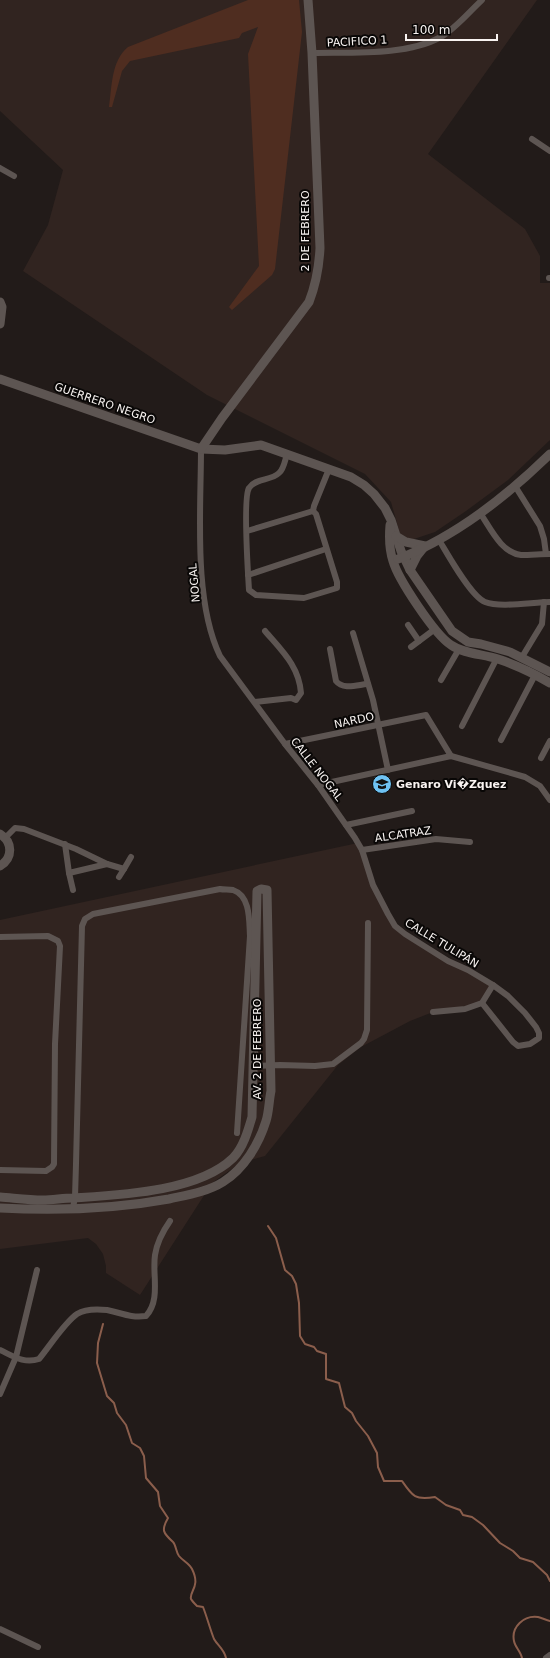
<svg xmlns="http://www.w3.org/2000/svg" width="550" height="1658" font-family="'DejaVu Sans',sans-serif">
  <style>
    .built { fill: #312420 }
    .green { fill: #4f2d20 }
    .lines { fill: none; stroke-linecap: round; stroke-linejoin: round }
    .stream { stroke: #8b5e4c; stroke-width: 2 }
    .street { stroke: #5d5552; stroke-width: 6 }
    .secondary { stroke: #5d5552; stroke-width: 9 }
    .labels { text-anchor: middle; stroke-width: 4; stroke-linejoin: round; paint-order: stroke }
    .street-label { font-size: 11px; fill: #f8f3f1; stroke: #090706 }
    .poi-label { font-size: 11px; font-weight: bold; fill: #f8f3f1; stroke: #090706; text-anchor: start }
  </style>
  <rect width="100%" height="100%" fill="#221b19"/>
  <g class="built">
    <polygon points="0,0 537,0 428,154 525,229 540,256 540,283 550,283 550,440 508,480 466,511 435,532 411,540 400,534 391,502 365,474 207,395 23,271 48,225 63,170 0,111"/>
    <polygon points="358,843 367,869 395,926 493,985 482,1003 433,1012 410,1021 361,1047 338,1065 265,1156 240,1163 212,1183 140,1295 106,1273 106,1266 103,1254 96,1244 88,1238 0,1249 0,920"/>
  </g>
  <path class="green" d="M248 0H299L302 32 275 269 272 275 232 310 229 307 259 266 248 54 258 27 242 33 239 38 130 61 122 71 112 107H109C112 87 111 61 128 47Z"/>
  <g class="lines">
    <g class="stream">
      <path d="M268 1226 276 1238 285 1270 292 1276 296 1284 299 1303 300 1336 305 1344 314 1347 317 1351 326 1354V1379L339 1383 345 1407 352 1413 356 1421 368 1436 377 1453 378 1467 384 1481H402C413 1497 415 1500 435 1497L446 1505 460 1510 463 1515 472 1517 483 1525 500 1543 513 1551 520 1558 533 1562 547 1575 550 1581"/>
      <path d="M103 1324 98 1343 97 1363 107 1396 114 1403 117 1413 126 1425 132 1443 140 1448 144 1456 146 1478 158 1492 160 1506 168 1518C161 1530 163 1533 173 1542 176 1545 176 1552 179 1556 183 1561 189 1563 192 1569 201 1587 189 1591 191 1599 192 1601 195 1604 197 1606L203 1607C207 1617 210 1629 214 1639 218 1646 224 1649 226 1658"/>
      <path d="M522 1658C521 1652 515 1647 514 1641 511 1627 524 1615 538 1617 542 1618 546 1620 550 1621"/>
    </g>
    <g class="street">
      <path d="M312 53C352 52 406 56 441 37 456 28 469 12 482 0"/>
      <polyline points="532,139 550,151"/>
      <polyline points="0,168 14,176"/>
      <polyline points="549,278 550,278"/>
      <path d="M201 449C201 510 193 600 220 656L285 744 318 785 355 838 362 850 373 885 388 914 395 926 405 934 448 961 468 970 493 985 508 996 525 1013 536 1027 539 1033V1038L530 1044 518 1046 513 1042 482 1003"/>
      <path d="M287 454C285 460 284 469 279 473 271 481 255 478 249 488 243 497 248 574 249 590L256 595 304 598 337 588V582L316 514 313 511"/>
      <polyline points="515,486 540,526 544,539 546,554"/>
      <polyline points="313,511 314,506 329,469"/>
      <path d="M480 513C490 527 501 553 521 555 531 555 541 554 550 554"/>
      <polyline points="247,531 313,511"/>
      <path d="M439 540C447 553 471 597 485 602 500 608 533 602 550 602"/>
      <polyline points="248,575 326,549"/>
      <polyline points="408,625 419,641"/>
      <polyline points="353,633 373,700 388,770"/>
      <polyline points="411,647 435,629"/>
      <path d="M330 649 336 681C343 690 357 685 367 684"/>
      <polyline points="522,657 542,624 544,602"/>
      <polyline points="441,680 459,649"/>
      <path d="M255 702 291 698 296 700 301 693C299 666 282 651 265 631"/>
      <polyline points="462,726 497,658"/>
      <polyline points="501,740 535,675"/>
      <polyline points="285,744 426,715 451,756"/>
      <polyline points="541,758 550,741"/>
      <polyline points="318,785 451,756 525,777 540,786 550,800"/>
      <polyline points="346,825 412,811"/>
      <polyline points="5,838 15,828 24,829 76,849 107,864 124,869 131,857"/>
      <polyline points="65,844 69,873 107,864"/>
      <polyline points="362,850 436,839 470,842"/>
      <polyline points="69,873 73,890"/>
      <polyline points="119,877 124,869"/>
      <polyline points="0,937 48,936 58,941 60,946 55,1044 54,1164 52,1167 46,1171 0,1170"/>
      <polyline points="433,1012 465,1009 482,1003 493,985"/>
      <polyline points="254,1066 280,1065 315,1066 333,1064 361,1043 364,1039 367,1030 368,923"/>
      <path d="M73 1208 75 1197 76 1164 82 926 85 919 93 914 220 889C224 890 229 889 233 890 251 896 249 922 250 936L237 1133"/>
      <path d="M0 1350C13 1356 24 1364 39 1359 49 1347 65 1322 77 1314 85 1309 98 1309 107 1310 122 1313 130 1318 146 1316 161 1300 152 1274 155 1255 157 1242 163 1231 170 1221"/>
      <polyline points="0,1394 16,1357 37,1270"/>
      <polyline points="0,1629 38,1647"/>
      <polyline points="546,1658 550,1655"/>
    </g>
    <g class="secondary">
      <polyline points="0,302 2,307 0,324"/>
      <polyline points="0,379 201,449 225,450 261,445 351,477 364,485 374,494 385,508 391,520 401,551 410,570 452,631 468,642 481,644 510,652 550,672"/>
      <path d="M201 449 222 418 309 302C316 284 319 268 320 248L312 53 308 0"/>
      <path d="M390 525C389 537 389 549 393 561 398 579 435 635 451 645 464 654 483 654 498 659 516 665 533 673 550 683"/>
      <polyline points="396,536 406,542 425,546 417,556 410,570"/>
      <path d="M398 559C455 537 506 497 550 454"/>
      <path d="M0 834C13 842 13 858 0 866"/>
      <path d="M0 1197C14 1198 28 1200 43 1200 53 1200 63 1198 73 1198 119 1195 198 1192 233 1158 243 1148 248 1131 252 1117L257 891 261 889 267 890 271 1091C269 1100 269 1112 266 1121 259 1144 244 1169 223 1182 207 1192 187 1195 169 1199 114 1209 56 1211 0 1208"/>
    </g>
  </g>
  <defs>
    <symbol id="school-disc" viewBox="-11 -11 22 22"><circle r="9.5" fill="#6ec2f3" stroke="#090706"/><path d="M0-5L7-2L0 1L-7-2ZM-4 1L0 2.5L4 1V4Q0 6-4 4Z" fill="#111"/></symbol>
  </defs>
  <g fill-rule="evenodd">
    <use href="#school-disc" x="371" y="773" width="22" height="22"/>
  </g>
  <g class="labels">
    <g class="street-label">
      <text transform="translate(357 41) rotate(-3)" y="4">PACIFICO 1</text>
      <text transform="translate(305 231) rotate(-90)" y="4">2 DE FEBRERO</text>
      <text transform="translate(105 403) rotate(19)" y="4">GUERRERO NEGRO</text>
      <text transform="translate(194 583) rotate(-95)" y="4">NOGAL</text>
      <text transform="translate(354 720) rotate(-12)" y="4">NARDO</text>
      <text transform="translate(317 769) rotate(52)" y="4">CALLE NOGAL</text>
      <text transform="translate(403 834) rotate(-8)" y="4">ALCATRAZ</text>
      <text transform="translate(442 943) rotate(31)" y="4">CALLE TULIPÁN</text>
      <text transform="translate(257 1049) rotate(-90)" y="4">AV. 2 DE FEBRERO</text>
    </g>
    <g class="poi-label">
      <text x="396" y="788">Genaro Vi�Zquez</text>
    </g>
  </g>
  <path d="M406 34v6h91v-6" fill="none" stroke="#f8f3f1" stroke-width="2"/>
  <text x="412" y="34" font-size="12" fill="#f8f3f1" stroke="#090706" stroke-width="3" paint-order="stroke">100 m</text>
</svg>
